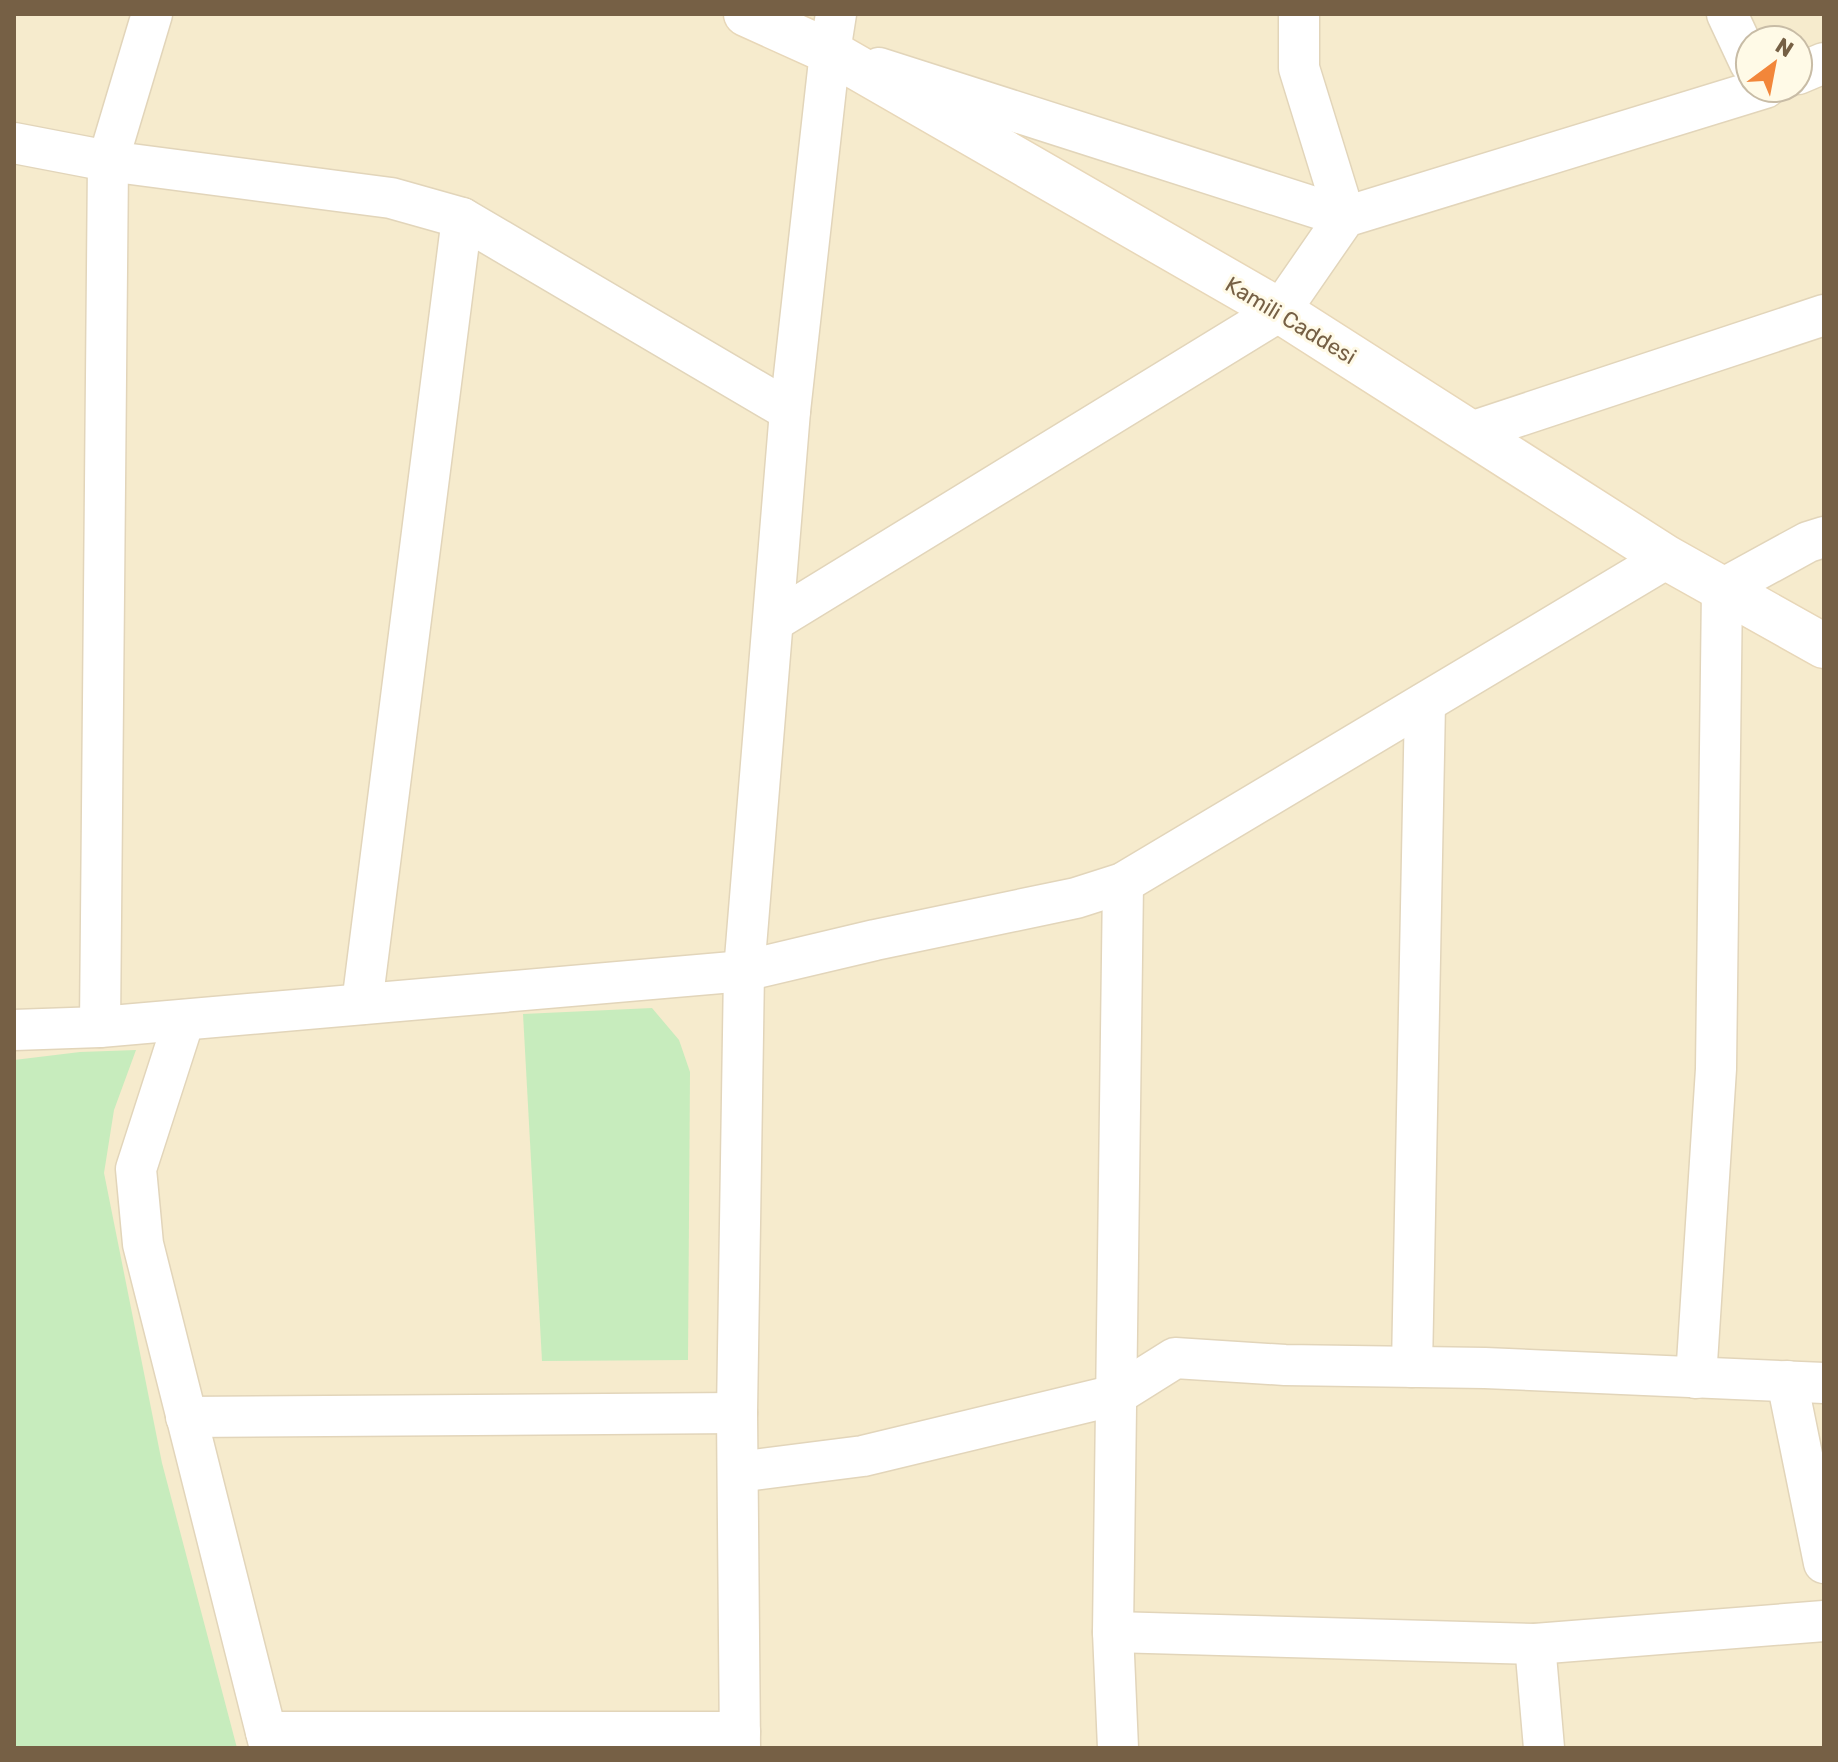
<svg xmlns="http://www.w3.org/2000/svg" width="1838" height="1762" font-family="Rubik,sans-serif">
  <style>
    .residential { fill: #f6ebcd; fill-rule: evenodd }
    .green { fill: #c7ecbd }
    .lines { fill: none; stroke-linecap: round; stroke-linejoin: round }
    .street-casing { stroke: #e2d5ba; stroke-width: 43 }
    .secondary-casing { stroke: #e8d7b8; stroke-width: 47 }
    .street { stroke: #fff; stroke-width: 40 }
    .secondary { stroke: #fff; stroke-width: 44 }
    .labels { text-anchor: middle; stroke-width: 6; stroke-linejoin: round; paint-order: stroke }
    .street-label { font-size: 22px; fill: #766045; stroke: #fffae7 }
  </style>
  <rect width="100%" height="100%" fill="#fef8df"/>
  <path class="residential" d="M14 14H1824V1748H14ZM1750 40H1798V88H1750Z"/>
  <g class="green">
    <polygon points="652,1008 679,1040 690,1072 688,1360 542,1361 523,1014"/>
    <polygon points="136,1050 114,1110 104,1173 162,1463 237,1748 14,1748 14,1060 80,1052"/>
  </g>
  <g class="lines">
    <defs>
      <g id="street">
        <polyline points="1299,14 1299,68 1345,217"/>
        <polyline points="1727,14 1750,63"/>
        <polyline points="879,68 1345,217"/>
        <polyline points="1798,74 1824,63"/>
        <polyline points="14,143 108,161 391,198 462,218 790,411"/>
        <polyline points="1471,432 1824,315"/>
        <polyline points="774,621 1280,311 1345,217 1765,88"/>
        <polyline points="362,1004 462,218"/>
        <polyline points="184,1020 136,1169 143,1244 270,1748"/>
        <polyline points="100,1027 108,161 152,14"/>
        <polyline points="14,1030 100,1027 744,971 875,940 1076,898 1123,883 1667,558"/>
        <polyline points="1412,1367 1425,703"/>
        <polyline points="1696,1378 1716,1069 1722,589 1808,542 1824,537"/>
        <polyline points="1787,1381 1824,1563"/>
        <polyline points="186,1417 737,1413"/>
        <polyline points="738,1472 863,1456 1116,1395 1175,1358 1285,1365 1485,1368 1824,1383"/>
        <polyline points="1113,1632 1535,1644 1824,1621"/>
        <polyline points="1535,1644 1544,1748"/>
        <polyline points="266,1732 740,1732"/>
        <polyline points="740,1748 737,1413 744,971 790,411 830,52 836,14"/>
        <polyline points="1118,1748 1113,1632 1123,883"/>
      </g>
      <polyline id="secondary" points="746,14 830,52 1280,311 1667,558 1824,646"/>
    </defs>
    <use href="#street" class="street-casing"/>
    <use href="#secondary" class="secondary-casing"/>
    <use href="#street" class="street"/>
    <use href="#secondary" class="secondary"/>
  </g>
  <g class="labels">
    <g class="street-label">
      <text transform="translate(1291 320) rotate(31)" y="8">Kamili Caddesi</text>
    </g>
  </g>
  <rect width="1838" height="1762" fill="none" stroke="#766045" stroke-width="32"/>
  <g transform="translate(1774 64) rotate(32)"><circle r="38" fill="#fffae7" stroke="#c8bca6" stroke-width="2"/>
  <path d="M0-6L14 30L0 20L-14 30Z" fill="#f2863a"/>
  <text y="-12" font-size="22" font-weight="bold" text-anchor="middle" fill="#766045">N</text>
  </g>
</svg>
